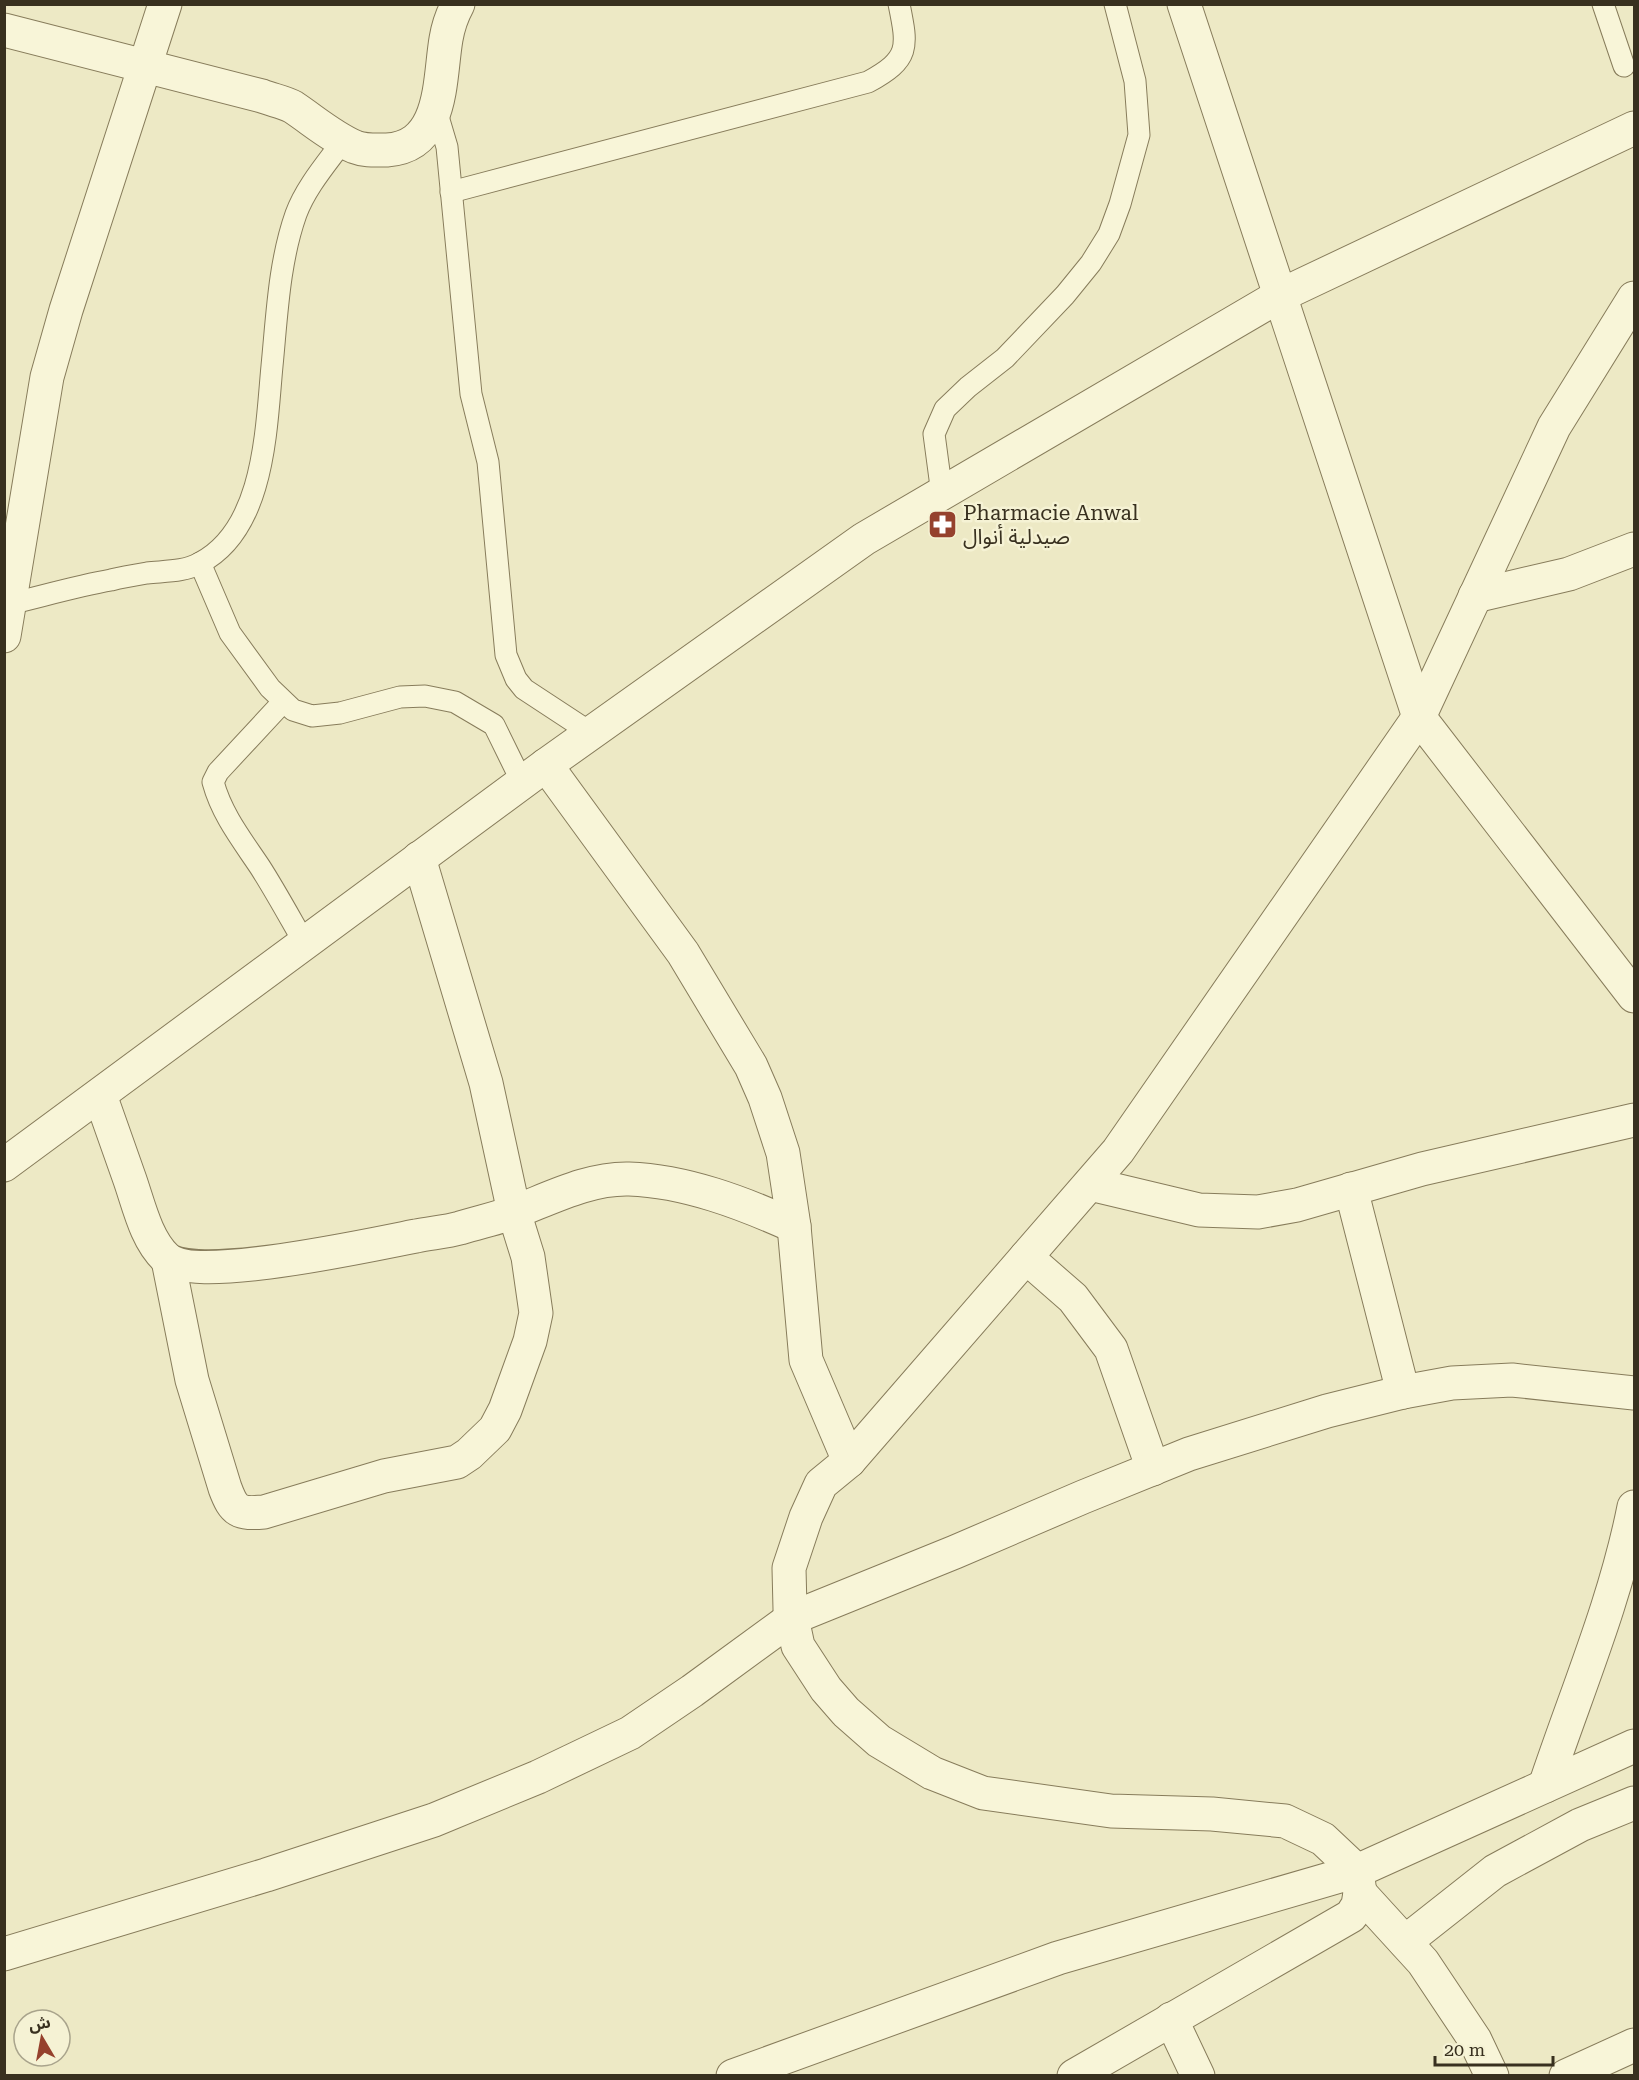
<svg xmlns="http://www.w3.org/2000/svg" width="1639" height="2080" font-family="'Roboto Serif','Noto Sans Arabic',serif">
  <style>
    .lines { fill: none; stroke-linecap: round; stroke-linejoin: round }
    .service-casing { stroke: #877c5b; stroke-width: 23 }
    .minor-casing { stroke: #877c5b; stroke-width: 35 }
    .tertiary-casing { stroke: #877c5b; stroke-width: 35 }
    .service { stroke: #f8f5d8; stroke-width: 21 }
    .minor { stroke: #f8f5d8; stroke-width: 33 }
    .tertiary { stroke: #f8f5d8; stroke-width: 33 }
    .labels { text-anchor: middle; stroke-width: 5; stroke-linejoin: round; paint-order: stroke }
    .poi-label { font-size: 21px; fill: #38301f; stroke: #f5f2d4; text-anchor: start }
  </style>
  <rect width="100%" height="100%" fill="#ede9c5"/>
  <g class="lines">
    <defs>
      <g id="service">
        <polyline points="1603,4 1624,66"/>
        <polyline points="436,110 447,147 471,394 488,462 506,655 516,679 524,689 591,733"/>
        <path d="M451 192 868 82C910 59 908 48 899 4"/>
        <polyline points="942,494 934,434 945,409 968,387 1005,358 1065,295 1091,263 1109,234 1120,204 1139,135 1135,81 1115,4"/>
        <polyline points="200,563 230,633 270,688 293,710 312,716 340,713 400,697 425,696 455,702 494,725 522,782"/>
        <path d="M9 604C43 596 77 586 111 580 123 577 135 575 147 573 165 571 184 572 200 563 265 529 266 429 272 366 277 315 279 262 296 214 306 187 327 163 343 141"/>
        <path d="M283 702 218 772 213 782C222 815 242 840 260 867 276 892 290 918 305 944"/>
      </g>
      <g id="minor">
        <polyline points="1184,4 1419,717 1634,996"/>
        <path d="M4 30 262 96C272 100 284 102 293 107 314 121 332 137 355 147 365 151 376 150 387 150 444 146 439 80 446 39 448 27 452 15 458 4"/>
        <polyline points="1475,596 1569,574 1634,549"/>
        <polyline points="4,636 47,377 66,310 165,4"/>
        <polyline points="546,765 683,953 751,1066 765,1098 783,1153 794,1226 806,1360 849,1461"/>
        <path d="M100 1095C110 1123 120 1152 130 1180 139 1206 146 1239 166 1258 195 1284 374 1244 416 1236 430 1233 446 1232 460 1228 479 1222 499 1218 517 1211 553 1197 590 1178 629 1179 686 1181 743 1203 794 1226"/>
        <polyline points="4,1165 546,765 864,539 1279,296 1634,128"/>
        <polyline points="1090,1184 1199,1210 1258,1212 1297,1205 1422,1169 1634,1120"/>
        <polyline points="1351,1189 1403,1392"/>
        <polyline points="1026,1257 1073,1298 1111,1349 1153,1469"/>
        <path d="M168 1260 192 1380 225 1488C234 1512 239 1514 264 1512L384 1476 457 1462 469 1454 495 1429 505 1410 530 1341 536 1313 528 1257 514 1212 486 1083 419 858"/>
        <path d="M1545 1786C1576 1693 1615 1603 1634 1507"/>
        <polyline points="1360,1893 1423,1962 1475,2040 1492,2076"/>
        <polyline points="1405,1942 1495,1871 1580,1825 1634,1803"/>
        <polyline points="4,1954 266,1875 434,1820 538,1777 630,1733 692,1691 792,1618 955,1552 1083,1497 1189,1454 1327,1411 1403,1392 1452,1383 1512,1380 1634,1393"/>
        <polyline points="1171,2019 1198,2076"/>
        <polyline points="1074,2076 1351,1916 1358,1905 1360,1893 1357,1871 1323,1839 1285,1821 1212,1814 1111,1811 983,1793 932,1773 879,1741 846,1712 826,1689 798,1646 790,1609 789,1568 806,1517 821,1484 849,1461 1118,1151 1419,717 1554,427 1634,298"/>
        <polyline points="1566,2076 1634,2045"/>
      </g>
      <polyline id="tertiary" points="733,2076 1058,1958 1357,1871 1634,1746"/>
    </defs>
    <use href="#service" class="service-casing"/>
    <use href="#minor" class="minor-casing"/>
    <use href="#tertiary" class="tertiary-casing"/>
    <use href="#service" class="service"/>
    <use href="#minor" class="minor"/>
    <use href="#tertiary" class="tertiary"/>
  </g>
  <defs>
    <symbol id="pharmacy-square" viewBox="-11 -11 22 22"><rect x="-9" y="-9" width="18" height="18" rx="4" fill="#95412d" stroke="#f5f2d4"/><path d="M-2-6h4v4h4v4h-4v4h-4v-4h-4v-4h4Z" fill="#fff"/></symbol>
  </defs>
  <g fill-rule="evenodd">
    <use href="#pharmacy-square" x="926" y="508" width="33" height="33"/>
  </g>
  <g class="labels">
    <g class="poi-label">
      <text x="963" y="520">Pharmacie Anwal<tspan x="963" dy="24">صيدلية أنوال</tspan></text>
    </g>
  </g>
  <rect width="1639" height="2080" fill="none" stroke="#38301f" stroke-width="12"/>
  <g transform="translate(42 2038) rotate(350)"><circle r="28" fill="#f5f2d4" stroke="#a9a48c" stroke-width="1.5"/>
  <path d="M0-4.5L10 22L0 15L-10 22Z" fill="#95412d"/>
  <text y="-9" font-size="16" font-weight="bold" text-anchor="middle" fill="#38301f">ش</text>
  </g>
  <path d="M1435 2056v9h118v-9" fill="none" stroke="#38301f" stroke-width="3"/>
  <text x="1444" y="2056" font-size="18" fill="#38301f" stroke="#f5f2d4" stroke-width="4.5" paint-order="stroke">20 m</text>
</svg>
